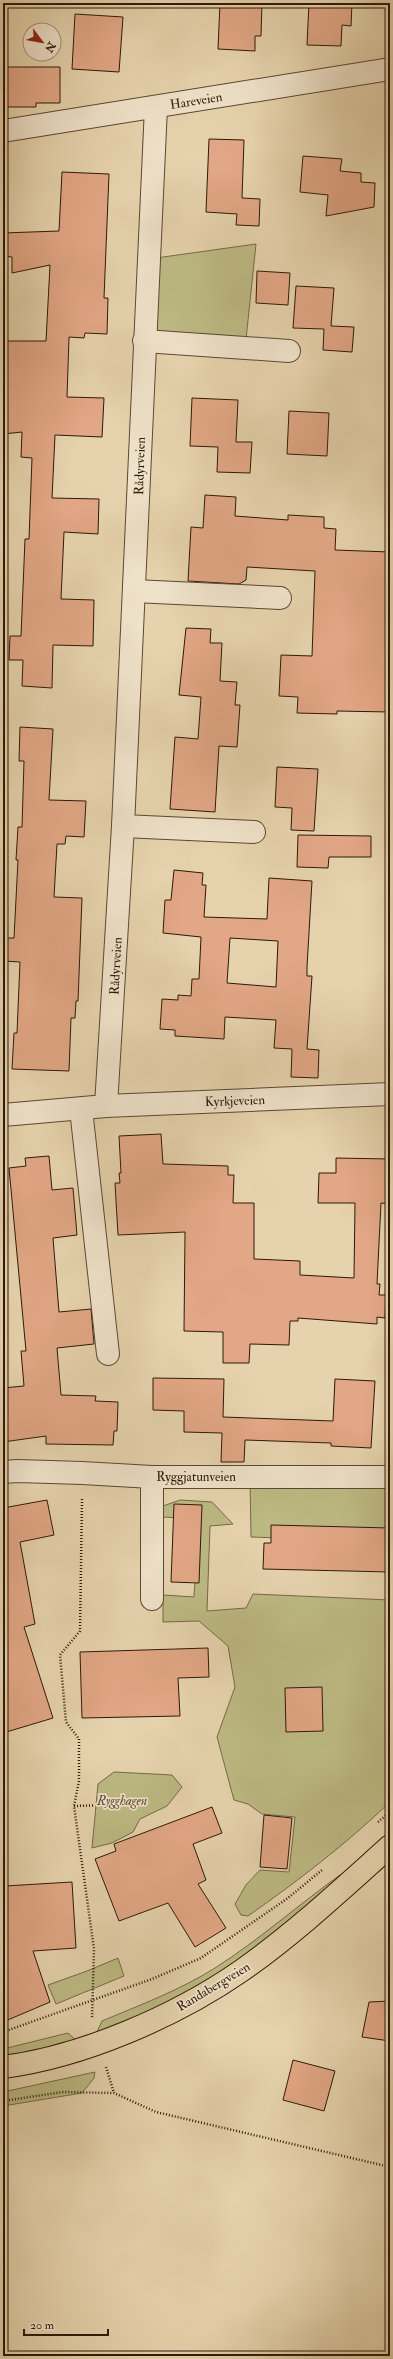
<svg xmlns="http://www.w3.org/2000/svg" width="393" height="2359" font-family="'IM FELL Double Pica',serif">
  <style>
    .green { fill: #bdba84; stroke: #766946 }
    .building { fill: #e2a786; stroke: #2e1809; fill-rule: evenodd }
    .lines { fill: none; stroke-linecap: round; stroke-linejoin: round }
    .minor-casing { stroke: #5c4732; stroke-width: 24 }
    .major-casing { stroke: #2e1809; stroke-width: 24 }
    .path { stroke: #2e1809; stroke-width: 2.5; stroke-dasharray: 1 2; stroke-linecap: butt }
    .minor { stroke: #efe2ca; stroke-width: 22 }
    .major { stroke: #e6d3ad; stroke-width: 22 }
    .labels { text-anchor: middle; stroke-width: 3.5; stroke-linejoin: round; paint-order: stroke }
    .street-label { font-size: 13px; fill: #2e1809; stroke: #efe2ca }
    .park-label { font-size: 13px; font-style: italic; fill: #59492e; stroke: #efe2ca }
  </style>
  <rect width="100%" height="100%" fill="#e6d3ad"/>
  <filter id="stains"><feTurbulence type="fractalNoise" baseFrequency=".005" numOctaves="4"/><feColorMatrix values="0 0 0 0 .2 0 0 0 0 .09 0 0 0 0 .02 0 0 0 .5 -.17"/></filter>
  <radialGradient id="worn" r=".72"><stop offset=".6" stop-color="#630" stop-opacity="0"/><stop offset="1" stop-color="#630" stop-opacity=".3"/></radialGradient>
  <g class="green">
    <polygon points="256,244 245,349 157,338 156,258"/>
    <polygon points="250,1476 390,1477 390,1542 251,1537"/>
    <path d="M180 1500 212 1502 233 1524 210 1526 207 1611 246 1608 253 1594 390 1600V1802C346 1844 298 1881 248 1916L241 1915 235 1904 246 1885 260 1870 289 1872 295 1817 262 1814 248 1804 234 1800 217 1737 235 1687 228 1646 199 1621 163 1622V1595L194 1597 199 1519 163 1517V1506Z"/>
    <polygon points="114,1772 172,1775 182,1787 167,1806 140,1819 133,1832 112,1843 92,1848 98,1784"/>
    <path d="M340 1875H346L245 1964 94 2038 102 2021C140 2005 180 1990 215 1968 259 1940 298 1905 340 1875Z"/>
    <polygon points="118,1958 124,1976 56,2004 48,1985 87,1971"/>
    <polygon points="68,2033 79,2043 3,2063 3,2049"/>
    <polygon points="95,2072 94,2078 82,2093 3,2106 3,2092"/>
  </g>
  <g class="building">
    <polygon points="220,3 262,3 261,36 255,36 255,51 218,49"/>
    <polygon points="309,3 352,3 351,26 342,25 341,46 307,45"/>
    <polygon points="75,14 123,17 119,72 72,69"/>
    <polygon points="3,67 60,67 60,103 36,103 36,107 3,107"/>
    <polygon points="209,139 244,140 242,198 260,199 259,226 236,225 237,214 206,212"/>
    <polygon points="303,156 342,159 340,171 361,173 361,182 375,183 374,207 326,216 328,195 300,192"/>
    <polygon points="62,172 109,174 104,298 108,298 107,334 85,333 84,338 69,337 67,397 104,398 102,437 55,435 52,498 99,499 98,534 64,532 61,599 94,600 93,646 53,645 52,688 22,686 23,660 9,660 10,636 21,636 25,539 29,539 32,458 21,457 22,432 3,434 3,341 46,341 50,265 12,273 12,257 3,256 3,233 59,231"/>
    <polygon points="257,271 290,273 288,305 256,303"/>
    <polygon points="296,286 334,288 331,326 354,327 352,352 323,350 324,329 293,328"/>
    <polygon points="192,398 238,400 236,442 252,442 250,473 217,472 218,447 190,446"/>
    <polygon points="289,411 329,413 327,456 287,454"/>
    <polygon points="205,495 236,497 235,516 288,520 288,515 324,517 324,528 336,529 335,550 390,552 390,712 337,711 337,714 297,713 298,697 279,696 281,655 312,656 315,571 247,567 246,580 239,584 188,581 191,527 203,528"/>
    <polygon points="186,628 211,629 210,643 222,643 220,681 237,682 235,705 240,705 237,747 219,746 215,812 170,809 175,737 198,739 201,697 179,695"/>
    <polygon points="20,727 53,729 49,800 86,801 84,837 66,836 65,844 57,844 54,897 82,898 78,1001 76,1001 75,1018 71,1018 69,1071 12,1069 14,1033 17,1033 20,962 4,961 4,938 14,938 18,860 16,860 18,827 22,827 24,761 19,761"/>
    <polygon points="277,767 318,769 314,831 291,830 292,808 275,807"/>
    <polygon points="298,835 371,836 371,857 329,857 328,868 297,867"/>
    <path d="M174 870 203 873 202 885H206L204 917 267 919 269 878 312 881 307 967V976H312L307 1049 319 1050 318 1078 291 1077 292 1049 274 1048 276 1020 225 1017 224 1039 175 1036V1030L160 1029 162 999 178 1000V995L191 996 192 979H199L201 937 163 933 165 900H171ZM230 938 278 941 276 987 227 983Z"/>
    <polygon points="161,1134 163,1164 228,1166 228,1175 234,1175 233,1203 254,1203 254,1259 300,1261 300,1275 354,1278 355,1203 318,1203 319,1173 336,1173 336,1158 390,1159 390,1204 381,1203 377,1284 380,1284 379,1295 386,1295 385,1318 377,1317 377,1324 298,1318 298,1321 290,1321 289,1345 250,1344 249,1363 223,1363 223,1332 184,1331 185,1232 118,1235 115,1183 120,1183 119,1173 121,1173 119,1136"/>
    <polygon points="49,1156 52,1190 73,1188 77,1235 53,1238 59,1312 91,1309 94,1344 57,1348 61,1395 96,1396 95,1401 118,1402 117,1431 114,1431 113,1445 46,1444 46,1436 3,1442 3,1388 24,1386 21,1351 26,1351 9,1168 26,1166 25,1158"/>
    <polygon points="153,1378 224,1379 223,1417 333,1421 335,1379 375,1381 371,1448 331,1446 331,1443 245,1440 244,1462 221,1462 222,1433 184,1432 184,1411 153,1410"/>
    <polygon points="47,1500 54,1535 20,1542 35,1624 24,1627 53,1718 3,1733 3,1508"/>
    <polygon points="174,1504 202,1505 199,1583 171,1582"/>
    <polygon points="271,1525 390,1528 390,1572 263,1569 264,1543 271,1543"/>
    <polygon points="208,1648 209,1677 178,1678 180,1716 82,1718 80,1652"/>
    <polygon points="322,1687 323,1731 286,1732 285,1688"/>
    <polygon points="212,1807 222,1833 193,1844 206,1880 198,1884 226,1928 195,1947 168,1903 119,1921 95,1859 116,1851 114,1844"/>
    <polygon points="264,1815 292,1818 287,1869 260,1867"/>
    <polygon points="72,1882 76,1948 33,1951 50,2002 3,2022 3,1895 6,1894 5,1886"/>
    <polygon points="390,2001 390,2041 362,2037 369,2002"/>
    <polygon points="293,2060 335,2071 324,2111 283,2100"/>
  </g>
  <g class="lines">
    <defs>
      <g id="minor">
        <polyline points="3,131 390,69"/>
        <polyline points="144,341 289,351"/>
        <polyline points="134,591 280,598"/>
        <polyline points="123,826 254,832"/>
        <polyline points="106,1106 123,826 156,107"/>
        <polyline points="81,1109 108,1354"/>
        <polyline points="3,1115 106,1106 390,1094"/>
        <polyline points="3,1472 18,1471 82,1473 152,1477 390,1477"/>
        <polyline points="152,1477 152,1599"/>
      </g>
      <path id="major" d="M3 2067C82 2057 176 2016 241 1971 294 1934 342 1889 390 1846"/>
    </defs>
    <use href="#minor" class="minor-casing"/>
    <use href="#major" class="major-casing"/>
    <g class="path">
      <polyline points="82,1499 80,1631 60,1655 66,1722 79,1739 79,1781 74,1806 94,1949 92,2019"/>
      <polyline points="74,1806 107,1805"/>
      <polyline points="378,1822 390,1812"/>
      <polyline points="3,2032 152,1979 201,1958 288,1898 322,1870"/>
      <polyline points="106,2067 114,2093"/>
      <polyline points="3,2101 63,2092 114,2093 156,2112 390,2167"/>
    </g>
    <use href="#minor" class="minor"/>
    <use href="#major" class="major"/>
  </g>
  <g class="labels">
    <g class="street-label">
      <text transform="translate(196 100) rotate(-9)" y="5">Hareveien</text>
      <text transform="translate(139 466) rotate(-88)" y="5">Rådyrveien</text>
      <text transform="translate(115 966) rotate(-87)" y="5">Rådyrveien</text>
      <text transform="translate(235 1100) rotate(-2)" y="5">Kyrkjeveien</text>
      <text x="196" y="1481">Ryggjatunveien</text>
      <text transform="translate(213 1986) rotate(-31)" y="5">Randabergveien</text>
    </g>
    <g class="park-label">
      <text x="122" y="1805">Rygghagen</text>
    </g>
  </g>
  <rect width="393" height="2359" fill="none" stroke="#e6d3ad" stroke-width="16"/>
  <rect x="4" y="4" width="385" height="2351" fill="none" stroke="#2e1809" stroke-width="2"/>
  <rect x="8" y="8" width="377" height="2343" fill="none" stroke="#2e1809"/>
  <g transform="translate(42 42) rotate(122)"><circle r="19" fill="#efe2ca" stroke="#a2917d"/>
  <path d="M0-3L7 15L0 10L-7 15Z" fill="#8f2418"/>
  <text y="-6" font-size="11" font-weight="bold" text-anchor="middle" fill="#2e1809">N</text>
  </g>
  <path d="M24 2329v6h84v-6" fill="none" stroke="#2e1809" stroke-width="2"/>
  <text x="30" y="2329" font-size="12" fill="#2e1809" stroke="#efe2ca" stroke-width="3" paint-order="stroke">20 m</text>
  <rect width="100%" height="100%" filter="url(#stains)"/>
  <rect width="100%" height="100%" fill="url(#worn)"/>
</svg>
